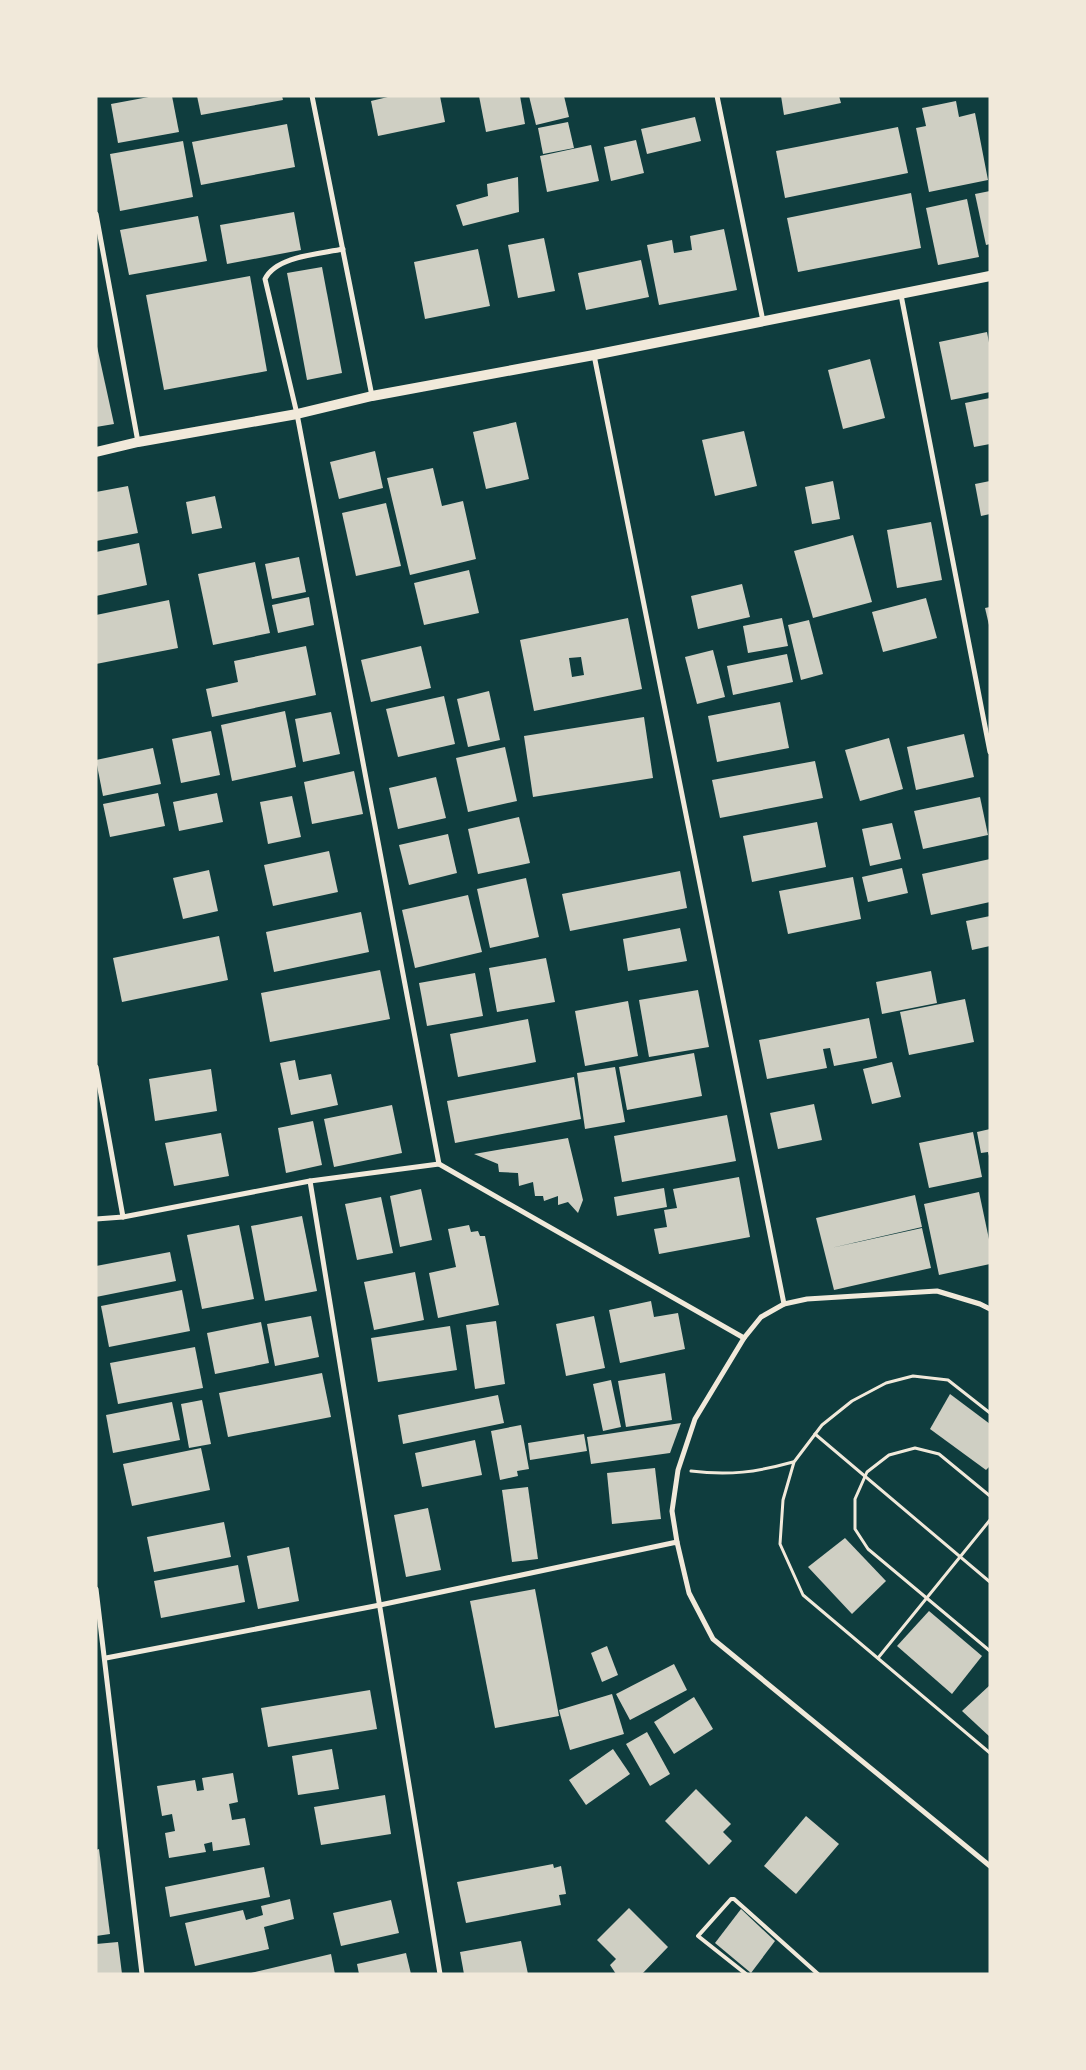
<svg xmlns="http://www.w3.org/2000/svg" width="1086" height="2070" font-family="'PT Sans Narrow',sans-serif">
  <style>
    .building { fill: #cfcfc3; fill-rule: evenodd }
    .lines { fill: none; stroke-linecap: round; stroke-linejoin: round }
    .path { stroke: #f1e9da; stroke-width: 3 }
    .service { stroke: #f1e9da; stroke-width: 4 }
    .minor { stroke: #f1e9da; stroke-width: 5 }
    .secondary { stroke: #f1e9da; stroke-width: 10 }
  </style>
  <rect width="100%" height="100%" fill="#0f3d3e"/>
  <g class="building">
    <polygon points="154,96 172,96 179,132 118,143 111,104"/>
    <polygon points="197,96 282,96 283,100 201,115"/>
    <polygon points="392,96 440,96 445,122 378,136 371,101"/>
    <polygon points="479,96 520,96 525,124 486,132"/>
    <polygon points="529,96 564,96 569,117 536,125"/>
    <polygon points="781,96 839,96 841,103 784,115"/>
    <polygon points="956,101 959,117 975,113 988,180 929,192 916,128 926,126 922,108"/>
    <polygon points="695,117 701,141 647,154 641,129"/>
    <polygon points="568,122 574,148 543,154 538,128"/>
    <polygon points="287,124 295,167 201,185 192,142"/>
    <polygon points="898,127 908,173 785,198 776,151"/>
    <polygon points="636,140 644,173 611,181 604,147"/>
    <polygon points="183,141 193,197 120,211 110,154"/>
    <polygon points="591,145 599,181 547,192 540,156"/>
    <polygon points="518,177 519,212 463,226 456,205 488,196 487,184"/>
    <polygon points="990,191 990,244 986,245 975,194"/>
    <polygon points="911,193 921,248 798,272 787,218"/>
    <polygon points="967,199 979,257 938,265 926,208"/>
    <polygon points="294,212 301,250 227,264 220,225"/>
    <polygon points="198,216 207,261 129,275 120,230"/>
    <polygon points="724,229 737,290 659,305 647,245 672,240 674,253 692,250 690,236"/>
    <polygon points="544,238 555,291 518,298 508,245"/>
    <polygon points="478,249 490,306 425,319 414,262"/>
    <polygon points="641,260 649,297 586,310 578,273"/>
    <polygon points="322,267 342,373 307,380 287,273"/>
    <polygon points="250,276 267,371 164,390 146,295"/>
    <polygon points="987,332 990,348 990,392 951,400 939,342"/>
    <polygon points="96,342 114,424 96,427"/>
    <polygon points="870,359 885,418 843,429 828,370"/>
    <polygon points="990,398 990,444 974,447 965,403"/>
    <polygon points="516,422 529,479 486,489 473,432"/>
    <polygon points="744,431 757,486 715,496 702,440"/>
    <polygon points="375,451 383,488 339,499 330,462"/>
    <polygon points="433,468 442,506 463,501 476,559 410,575 387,478"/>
    <polygon points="833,481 840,519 812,524 805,487"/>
    <polygon points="990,481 990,514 981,516 975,484"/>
    <polygon points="128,486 138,533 96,541 96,492"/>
    <polygon points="215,496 222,528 192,534 186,502"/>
    <polygon points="386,503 401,566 356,576 342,513"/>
    <polygon points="931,522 942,580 897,588 887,530"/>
    <polygon points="853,535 872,602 813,618 794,551"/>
    <polygon points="139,543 147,585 96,596 96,552"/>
    <polygon points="299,557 306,592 272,599 265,564"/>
    <polygon points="255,562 270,633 213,645 198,574"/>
    <polygon points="469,570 479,613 424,625 414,583"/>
    <polygon points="742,584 750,617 698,629 691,596"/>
    <polygon points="309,597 314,625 278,633 272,605"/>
    <polygon points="926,598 937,638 883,652 872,612"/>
    <polygon points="169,600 178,648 96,664 96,615"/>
    <polygon points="990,607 990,625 989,625 985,608"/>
    <path d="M628 618 642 689 534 711 520 640ZM581 657 584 675 572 677 569 658Z"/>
    <polygon points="782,618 788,646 748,653 743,626"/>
    <polygon points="809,620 823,674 801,680 788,625"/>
    <polygon points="306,646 316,695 212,717 206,689 238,682 234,661"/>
    <polygon points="421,646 431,688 371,702 361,660"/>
    <polygon points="713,650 725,697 697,704 685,657"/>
    <polygon points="787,654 793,682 733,695 727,666"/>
    <polygon points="489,691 500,740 468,747 457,699"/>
    <polygon points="444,696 455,744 398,757 386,709"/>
    <polygon points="780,702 789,748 717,762 708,716"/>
    <polygon points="285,711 296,767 232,781 221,725"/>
    <polygon points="331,712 340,754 303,762 295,719"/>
    <polygon points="644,717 653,778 533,797 524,736"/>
    <polygon points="211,731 220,775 181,783 172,739"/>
    <polygon points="964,734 974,777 916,790 907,747"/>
    <polygon points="889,738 903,789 860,801 845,750"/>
    <polygon points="505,747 517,801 468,812 456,758"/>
    <polygon points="153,748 161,784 103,796 96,760"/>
    <polygon points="815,761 823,798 720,818 712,780"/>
    <polygon points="354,771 363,814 312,824 304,782"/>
    <polygon points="436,777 446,818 398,829 389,788"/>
    <polygon points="158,793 165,826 110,837 103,804"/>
    <polygon points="217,793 223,822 179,831 173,802"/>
    <polygon points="292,796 301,837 268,844 260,802"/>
    <polygon points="980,797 988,835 923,849 914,811"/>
    <polygon points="519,817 530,863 478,874 468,829"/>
    <polygon points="817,822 826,867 752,882 743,836"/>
    <polygon points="892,823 901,859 870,866 862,829"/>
    <polygon points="448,834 457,873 409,885 399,845"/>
    <polygon points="329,851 338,892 273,906 264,865"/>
    <polygon points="990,859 990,902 931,915 922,874"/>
    <polygon points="902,868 908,893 868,902 862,877"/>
    <polygon points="209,870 218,911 183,919 173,878"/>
    <polygon points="680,871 687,908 570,931 562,894"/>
    <polygon points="853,877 861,919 788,934 779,891"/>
    <polygon points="526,878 539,937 490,948 477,889"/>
    <polygon points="468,895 482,952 415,968 402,910"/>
    <polygon points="361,912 369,952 274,972 266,932"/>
    <polygon points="990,916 990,946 972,950 966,921"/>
    <polygon points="680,928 687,961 628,971 623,939"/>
    <polygon points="219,936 228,980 122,1002 113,958"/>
    <polygon points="546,958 555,1002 497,1012 489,968"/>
    <polygon points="380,970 390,1019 270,1042 261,993"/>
    <polygon points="931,971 937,1003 882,1014 876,982"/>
    <polygon points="475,973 483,1016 427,1026 419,983"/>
    <polygon points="698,990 709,1047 649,1057 639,1000"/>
    <polygon points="965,999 974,1042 909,1055 900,1012"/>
    <polygon points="628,1001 638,1056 585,1066 575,1011"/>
    <polygon points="869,1018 877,1058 834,1066 830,1048 823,1049 827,1068 767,1079 759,1040"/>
    <polygon points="528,1019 536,1062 458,1077 450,1034"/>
    <polygon points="694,1053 702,1096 627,1110 619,1067"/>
    <polygon points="295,1060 299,1080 331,1074 338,1105 291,1115 280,1063"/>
    <polygon points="892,1062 901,1097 872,1104 863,1069"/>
    <polygon points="615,1067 625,1122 585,1129 577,1073"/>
    <polygon points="211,1069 217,1111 155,1121 149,1079"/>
    <polygon points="574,1077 581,1119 455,1143 447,1101"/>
    <polygon points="814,1104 822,1140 778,1149 770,1113"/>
    <polygon points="392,1105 402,1153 334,1167 324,1119"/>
    <polygon points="727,1115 736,1161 622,1182 614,1136"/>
    <polygon points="313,1121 322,1165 286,1173 278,1128"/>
    <polygon points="990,1129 990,1156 989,1156 988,1152 981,1153 977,1132"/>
    <polygon points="973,1132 982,1177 929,1188 919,1143"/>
    <polygon points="221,1133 229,1176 174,1186 165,1143"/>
    <polygon points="568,1138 583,1200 578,1213 568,1202 558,1205 558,1196 544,1201 543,1196 535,1196 533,1182 519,1186 518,1173 499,1172 498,1164 474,1154"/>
    <polygon points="739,1177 750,1237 659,1254 654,1229 667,1227 664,1210 677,1208 673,1189"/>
    <polygon points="664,1188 667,1207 617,1216 614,1197"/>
    <polygon points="421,1189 432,1240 400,1247 390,1196"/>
    <polygon points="979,1192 990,1244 990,1264 939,1275 924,1204"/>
    <polygon points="915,1195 922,1227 831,1248 922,1228 931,1268 834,1290 816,1218"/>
    <polygon points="381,1197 393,1253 357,1260 345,1204"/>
    <polygon points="302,1216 317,1291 265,1301 251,1226"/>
    <polygon points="239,1225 254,1299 202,1309 187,1235"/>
    <polygon points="469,1225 471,1232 478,1231 480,1236 485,1236 499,1305 438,1318 429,1273 456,1267 448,1229"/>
    <polygon points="170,1252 176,1281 96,1297 96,1266"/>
    <polygon points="415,1272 424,1320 374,1330 364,1282"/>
    <polygon points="182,1290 190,1331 109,1347 101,1306"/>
    <polygon points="651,1301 654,1317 678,1313 685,1349 620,1363 609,1310"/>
    <polygon points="311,1316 319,1357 275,1366 267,1324"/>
    <polygon points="594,1316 605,1368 566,1376 556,1324"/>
    <polygon points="496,1321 505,1384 475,1389 466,1325"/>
    <polygon points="261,1322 269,1363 215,1374 207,1333"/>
    <polygon points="450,1326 457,1370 378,1382 371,1338"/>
    <polygon points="195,1347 203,1388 118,1404 110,1363"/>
    <polygon points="322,1373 331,1417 228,1437 219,1393"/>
    <polygon points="665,1373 672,1420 626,1427 618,1381"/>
    <polygon points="611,1380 621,1427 603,1431 593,1384"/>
    <polygon points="950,1394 990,1424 990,1466 986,1470 930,1429"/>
    <polygon points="498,1395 504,1423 403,1444 398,1415"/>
    <polygon points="202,1400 211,1444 189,1448 181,1404"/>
    <polygon points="172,1402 180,1440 113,1453 106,1415"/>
    <polygon points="681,1423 670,1453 591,1464 587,1437"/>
    <polygon points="521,1425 529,1469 517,1471 518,1476 500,1480 491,1431"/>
    <polygon points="584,1434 587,1451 530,1460 528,1443"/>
    <polygon points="475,1440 482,1475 422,1487 415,1453"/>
    <polygon points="201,1448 210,1490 132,1506 123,1464"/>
    <polygon points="655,1468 661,1519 612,1524 607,1473"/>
    <polygon points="528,1487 538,1559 512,1562 502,1490"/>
    <polygon points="428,1508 441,1570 406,1577 394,1515"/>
    <polygon points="224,1522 231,1557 154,1572 147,1537"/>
    <polygon points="845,1538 886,1581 852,1614 808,1567"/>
    <polygon points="289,1547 299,1601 258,1609 247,1556"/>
    <polygon points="238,1565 245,1602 161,1618 154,1581"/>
    <polygon points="535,1589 559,1716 495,1728 470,1601"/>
    <polygon points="929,1611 982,1656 952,1694 897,1646"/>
    <polygon points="607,1646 618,1675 602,1682 591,1653"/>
    <polygon points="674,1664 687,1690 630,1720 616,1694"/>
    <polygon points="990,1685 990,1737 962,1711"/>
    <polygon points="370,1690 377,1729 268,1747 261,1708"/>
    <polygon points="612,1694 624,1734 570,1750 559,1710"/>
    <polygon points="694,1697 713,1729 674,1754 654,1722"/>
    <polygon points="647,1732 670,1774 650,1786 626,1744"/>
    <polygon points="332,1749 339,1789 298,1795 292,1756"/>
    <polygon points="613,1749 630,1774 586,1805 569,1780"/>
    <polygon points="233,1773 238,1802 229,1804 232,1820 245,1818 250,1845 213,1851 212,1842 204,1844 206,1852 169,1858 165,1833 175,1831 172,1814 162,1816 157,1786 195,1780 197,1791 204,1790 202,1778"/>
    <polygon points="696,1789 731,1824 723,1832 732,1841 709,1865 665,1821"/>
    <polygon points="385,1795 391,1834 321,1845 314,1807"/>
    <polygon points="806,1816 839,1844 796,1894 764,1866"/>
    <polygon points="99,1849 110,1934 96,1936 96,1850"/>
    <polygon points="553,1864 554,1868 561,1866 566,1894 559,1895 561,1905 466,1923 457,1882"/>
    <polygon points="264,1867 270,1897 170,1917 165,1887"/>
    <polygon points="290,1899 294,1919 264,1927 269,1949 195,1966 185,1923 243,1910 246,1920 263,1915 261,1906"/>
    <polygon points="391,1900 399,1933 341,1946 333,1913"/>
    <polygon points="629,1908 668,1947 642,1974 616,1974 610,1965 616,1959 597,1940"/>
    <polygon points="741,1909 775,1941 751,1973 715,1943"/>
    <polygon points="521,1941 528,1974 464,1974 460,1952"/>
    <polygon points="118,1942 122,1974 96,1974 96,1944"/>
    <polygon points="406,1953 411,1974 359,1974 357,1964"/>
    <polygon points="331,1954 335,1974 251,1974 251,1973"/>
  </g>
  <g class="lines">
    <g class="path">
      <polyline points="990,1413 948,1380 913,1376 886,1383 852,1401 822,1425 794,1462 783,1500 780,1544 803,1595 990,1753"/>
      <polyline points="815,1434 990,1582"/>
      <path d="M691 1471C729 1476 757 1472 793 1462"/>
      <polyline points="990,1496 939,1454 915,1448 889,1455 867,1472 855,1499 855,1529 868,1549 990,1651"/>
      <polyline points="878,1658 990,1520"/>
    </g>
    <polyline class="service" points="746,1974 698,1936 731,1899 734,1899 818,1974"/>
    <g class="minor">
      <polyline points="312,96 372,396"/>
      <polyline points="717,96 763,321"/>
      <polyline points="96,214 138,442"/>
      <path d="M343 249C319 254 276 256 265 279L297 414 439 1164"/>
      <polyline points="901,295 990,752"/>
      <polyline points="594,355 784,1304"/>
      <polyline points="96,1067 123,1217"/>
      <polyline points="310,1181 440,1974"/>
      <polyline points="96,1219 123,1217 310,1181 439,1164 744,1338"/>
      <polyline points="677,1542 672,1511 678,1470 695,1419 744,1338 761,1317 784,1304 807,1299 937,1291 980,1304 990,1309"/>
      <polyline points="96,1589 142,1974"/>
      <polyline points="106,1658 380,1605 677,1542 689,1593 713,1639 990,1866"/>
    </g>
    <polyline class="secondary" points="96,452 138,442 297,414 372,396 594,355 990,276"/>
  </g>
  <rect width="1086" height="2070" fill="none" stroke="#f1e9da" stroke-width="195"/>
</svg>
